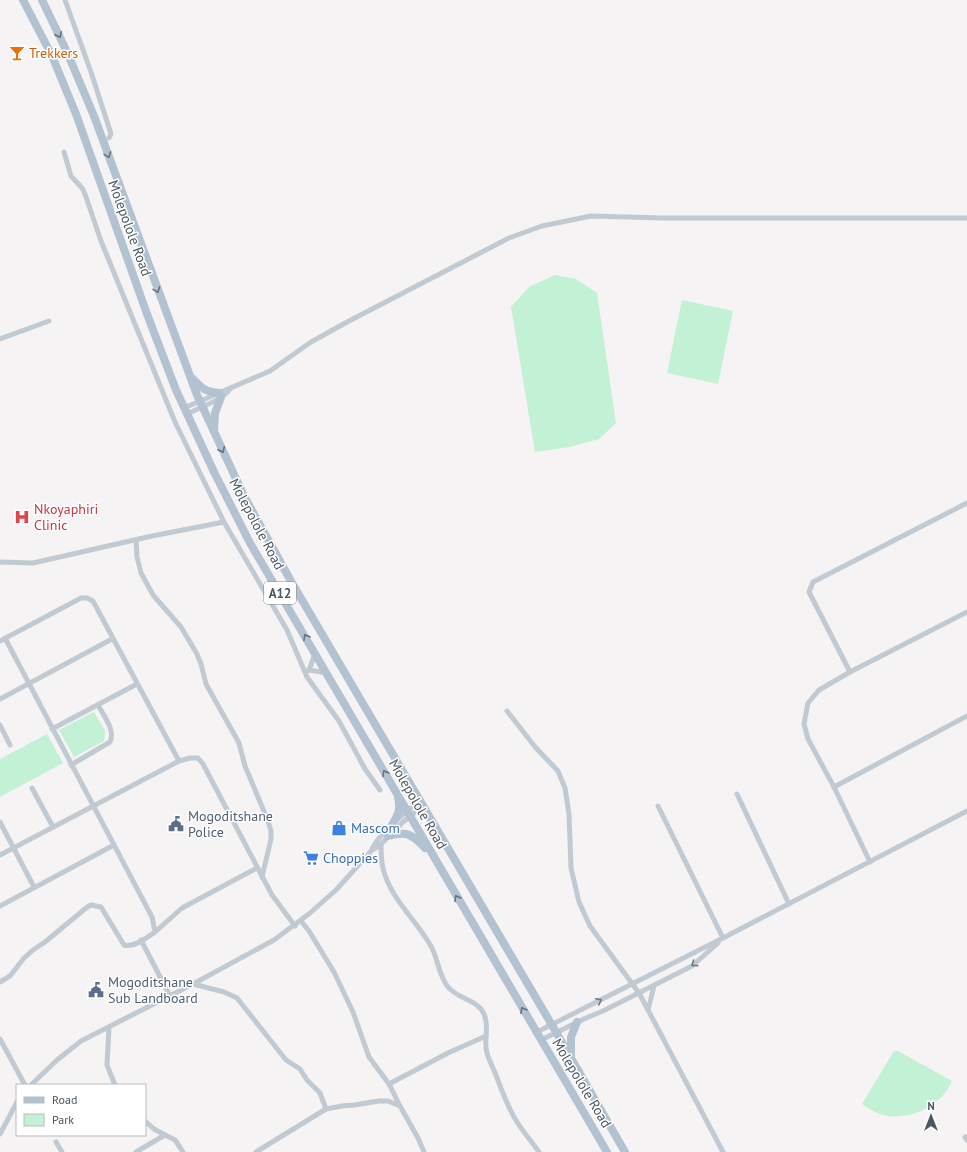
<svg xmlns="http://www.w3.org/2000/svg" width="967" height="1152" font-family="'PT Sans',sans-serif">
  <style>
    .green { fill: #c3f1d5 }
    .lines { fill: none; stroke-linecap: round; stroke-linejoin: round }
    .street { stroke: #c1cad2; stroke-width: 5 }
    .primary { stroke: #b3c2d1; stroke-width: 8 }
    .oneway { stroke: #64717d }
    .oneway2 { stroke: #6e7983 }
    .labels { text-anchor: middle; stroke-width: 3; stroke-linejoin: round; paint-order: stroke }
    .shield { fill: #fff; stroke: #808990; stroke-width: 1 }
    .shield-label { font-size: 13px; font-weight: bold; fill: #4a5661 }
    .food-label { font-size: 14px; fill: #c56008; stroke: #fff; text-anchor: start }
    .street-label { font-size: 14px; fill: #4a5661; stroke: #fff }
    .health-label { font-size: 14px; fill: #be3a42; stroke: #fff; text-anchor: start }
    .service-label { font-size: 14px; fill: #4e5e75; stroke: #fff; text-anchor: start }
    .shop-label { font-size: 14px; fill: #366cbe; stroke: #fff; text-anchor: start }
  </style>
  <rect width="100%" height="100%" fill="#f5f3f3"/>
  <g class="green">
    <polygon points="555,275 576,279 597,293 616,423 599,439 570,447 535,452 511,307 529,287"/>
    <polygon points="682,300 733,311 718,384 667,373"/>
    <polygon points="94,712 105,731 104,741 74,757 59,730"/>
    <polygon points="47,734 63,763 0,797 0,759"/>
    <path d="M894 1051H898L952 1081C942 1105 913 1119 888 1116 878 1114 870 1110 862 1104Z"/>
  </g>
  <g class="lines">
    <g class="street">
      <polyline points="65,0 91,72 111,134 109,138"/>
      <polyline points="64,152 71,176 82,188 85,194 101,241 175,422 224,522 287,630 307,677 339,721 365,769 380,790"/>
      <polyline points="0,339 49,321"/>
      <polyline points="184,408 270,371 311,342 349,321 509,238 542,226 591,216 662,218 967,218"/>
      <path d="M187 414C201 407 221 401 231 388"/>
      <polyline points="967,503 813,582 809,592 850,672 967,612"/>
      <polyline points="136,540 137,557 141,573 153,595 181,627 197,654 201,664 206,684 239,743 245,766 268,821 271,831 271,839 262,877"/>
      <polyline points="0,562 33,563 152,536 224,522"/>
      <polyline points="0,641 81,598 87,598 93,601 179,761"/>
      <polyline points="309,670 315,654"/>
      <polyline points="305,672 309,670 327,673"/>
      <polyline points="850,672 819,690 808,703 804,724 808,739 834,787 870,862"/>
      <polyline points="0,699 112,639"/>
      <polyline points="507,711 536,748 558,771 565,788 569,814 571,868 579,902 590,926 639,993 723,1152"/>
      <polyline points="0,725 10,745"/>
      <polyline points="52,729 137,684"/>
      <path d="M71 765 110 742C116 730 103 715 98 705"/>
      <polyline points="834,787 967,716"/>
      <polyline points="32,788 53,827"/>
      <polyline points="737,794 789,904"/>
      <polyline points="658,806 723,938"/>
      <polyline points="0,822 34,887"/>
      <path d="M381 844C381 852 381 860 383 868 390 899 417 920 432 948 438 960 439 976 448 987 458 999 478 1000 484 1014 490 1027 483 1040 487 1053 489 1060 493 1068 496 1075 502 1091 508 1108 517 1122 524 1133 532 1142 539 1152"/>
      <path d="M372 849C380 833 405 812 420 801"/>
      <polyline points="0,855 179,761 190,758 198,758 203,764 272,895 295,926"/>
      <polyline points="0,906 114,845"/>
      <polyline points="301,921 309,931 334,972 353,1012 369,1057 389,1084"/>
      <polyline points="155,932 182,908 257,868"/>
      <polyline points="141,940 170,996"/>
      <path d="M0 982 10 976 24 958 33 950 45 942 86 908 91 905 101 907 124 945C134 948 148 937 155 932L152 917 5 638"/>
      <polyline points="193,984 224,992 237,998 286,1060 300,1069 307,1080 320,1093 326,1109"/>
      <polyline points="648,1010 654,986"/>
      <polyline points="109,1027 107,1065 115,1085"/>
      <polyline points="537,1032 723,938 967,811"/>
      <polyline points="0,1039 25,1085"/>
      <polyline points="541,1040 586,1018 603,1011 692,966 718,943"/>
      <polyline points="31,1085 57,1060 81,1041 193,984 274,940 310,913 336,890 372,850 379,846 403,822 423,806"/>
      <polyline points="400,1106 389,1084 448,1053 486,1036"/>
      <polyline points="145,1121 154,1129 165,1135"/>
      <polyline points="0,1134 17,1102"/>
      <polyline points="965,1137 967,1140"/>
      <polyline points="56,1142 62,1152"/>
      <polyline points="136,1152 165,1135 175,1140 183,1152"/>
      <polyline points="256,1152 326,1109 342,1106 354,1105 379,1101 388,1101 400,1106 418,1138 424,1152"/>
    </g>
    <g class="primary">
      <polyline points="23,0 52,56 76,114 147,314 176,390 215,474 250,543 607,1152"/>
      <polyline points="42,0 67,52 94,116 197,395 244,496 292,583 556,1032 625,1152"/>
      <path d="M192 378C201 387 204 392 219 393"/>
      <polyline points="214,430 215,413 221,397"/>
      <path d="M392 825C398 815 401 809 398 798"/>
      <path d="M388 836C407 831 412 834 425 848"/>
      <polyline points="571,1056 571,1037 577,1022"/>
    </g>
  </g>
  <defs><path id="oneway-chevron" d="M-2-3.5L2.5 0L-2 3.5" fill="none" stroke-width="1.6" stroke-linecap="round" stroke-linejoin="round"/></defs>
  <g class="oneway">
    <use href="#oneway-chevron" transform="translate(59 35) rotate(65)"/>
    <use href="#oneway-chevron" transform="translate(108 155) rotate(70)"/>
    <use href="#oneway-chevron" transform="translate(157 290) rotate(70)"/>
    <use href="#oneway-chevron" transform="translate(222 450) rotate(65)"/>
    <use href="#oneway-chevron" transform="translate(306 637) rotate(-120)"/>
    <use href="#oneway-chevron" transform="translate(385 773) rotate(-120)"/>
    <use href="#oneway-chevron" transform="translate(457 898) rotate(-121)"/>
    <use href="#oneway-chevron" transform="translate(523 1010) rotate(-120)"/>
  </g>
  <g class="oneway2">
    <use href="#oneway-chevron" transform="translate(694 964) rotate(144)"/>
    <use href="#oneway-chevron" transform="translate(599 1001) rotate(-26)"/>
  </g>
  <defs>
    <symbol id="bar-bare" viewBox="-9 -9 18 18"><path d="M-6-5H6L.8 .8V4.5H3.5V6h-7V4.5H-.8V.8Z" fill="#e8710a" stroke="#fff" stroke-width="2.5" paint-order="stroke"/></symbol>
    <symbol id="hospital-bare" viewBox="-9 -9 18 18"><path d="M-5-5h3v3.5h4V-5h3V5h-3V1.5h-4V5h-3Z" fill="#e0444e" stroke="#fff" stroke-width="2.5" paint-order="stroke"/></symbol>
    <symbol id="civic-bare" viewBox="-9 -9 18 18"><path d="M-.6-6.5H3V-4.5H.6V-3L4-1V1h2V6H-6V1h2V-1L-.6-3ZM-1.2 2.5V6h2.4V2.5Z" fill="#5c6f8a" stroke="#fff" stroke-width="2.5" paint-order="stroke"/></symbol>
    <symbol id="shop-bare" viewBox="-9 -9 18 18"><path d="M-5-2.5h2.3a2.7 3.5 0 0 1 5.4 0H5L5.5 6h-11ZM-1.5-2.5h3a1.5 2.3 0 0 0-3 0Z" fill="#3f7fe0" stroke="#fff" stroke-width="2.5" paint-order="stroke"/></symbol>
    <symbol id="supermarket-bare" viewBox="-9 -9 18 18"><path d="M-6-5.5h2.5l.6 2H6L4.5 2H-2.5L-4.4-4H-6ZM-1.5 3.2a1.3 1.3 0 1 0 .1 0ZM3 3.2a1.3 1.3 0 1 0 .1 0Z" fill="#3f7fe0" stroke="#fff" stroke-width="2.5" paint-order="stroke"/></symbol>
  </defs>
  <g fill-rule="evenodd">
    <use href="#bar-bare" x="6" y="42" width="22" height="22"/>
    <use href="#hospital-bare" x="11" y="506" width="22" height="22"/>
    <use href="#civic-bare" x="165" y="813" width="22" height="22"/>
    <use href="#shop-bare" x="328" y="817" width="22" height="22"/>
    <use href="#supermarket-bare" x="300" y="847" width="22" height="22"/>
    <use href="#civic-bare" x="85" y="979" width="22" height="22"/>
  </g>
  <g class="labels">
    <rect class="shield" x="264" y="582" width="32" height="22" rx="3"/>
    <g class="shield-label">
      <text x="280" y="598">A12</text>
    </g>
    <g class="food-label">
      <text x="29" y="58">Trekkers</text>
    </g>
    <g class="street-label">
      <text transform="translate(130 228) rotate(70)" y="5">Molepolole Road</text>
      <text transform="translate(257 524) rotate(62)" y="5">Molepolole Road</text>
      <text transform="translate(418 804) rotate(60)" y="5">Molepolole Road</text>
      <text transform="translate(582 1083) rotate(59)" y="5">Molepolole Road</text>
    </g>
    <g class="health-label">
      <text x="34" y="514">Nkoyaphiri<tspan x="34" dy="16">Clinic</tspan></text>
    </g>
    <g class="service-label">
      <text x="188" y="821">Mogoditshane<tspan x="188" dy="16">Police</tspan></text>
      <text x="108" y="987">Mogoditshane<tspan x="108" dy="16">Sub Landboard</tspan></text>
    </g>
    <g class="shop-label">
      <text x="351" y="833">Mascom</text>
      <text x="323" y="863">Choppies</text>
    </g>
  </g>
  <rect x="16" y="1084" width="130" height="52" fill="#ffffff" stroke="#b7bbc0"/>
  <rect x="24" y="1097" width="20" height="6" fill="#b3c2d1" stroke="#b7bbc0"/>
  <text x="52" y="1104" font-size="12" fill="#4a5661">Road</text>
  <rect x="24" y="1114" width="20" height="12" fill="#c3f1d5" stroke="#b7bbc0"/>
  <text x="52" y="1124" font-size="12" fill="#4a5661">Park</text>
  <g transform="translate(931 1116)" stroke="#ffffff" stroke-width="3" paint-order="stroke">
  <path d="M0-3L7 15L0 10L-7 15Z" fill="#4a5661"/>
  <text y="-6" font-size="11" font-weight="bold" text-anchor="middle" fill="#4a5661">N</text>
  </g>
</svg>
